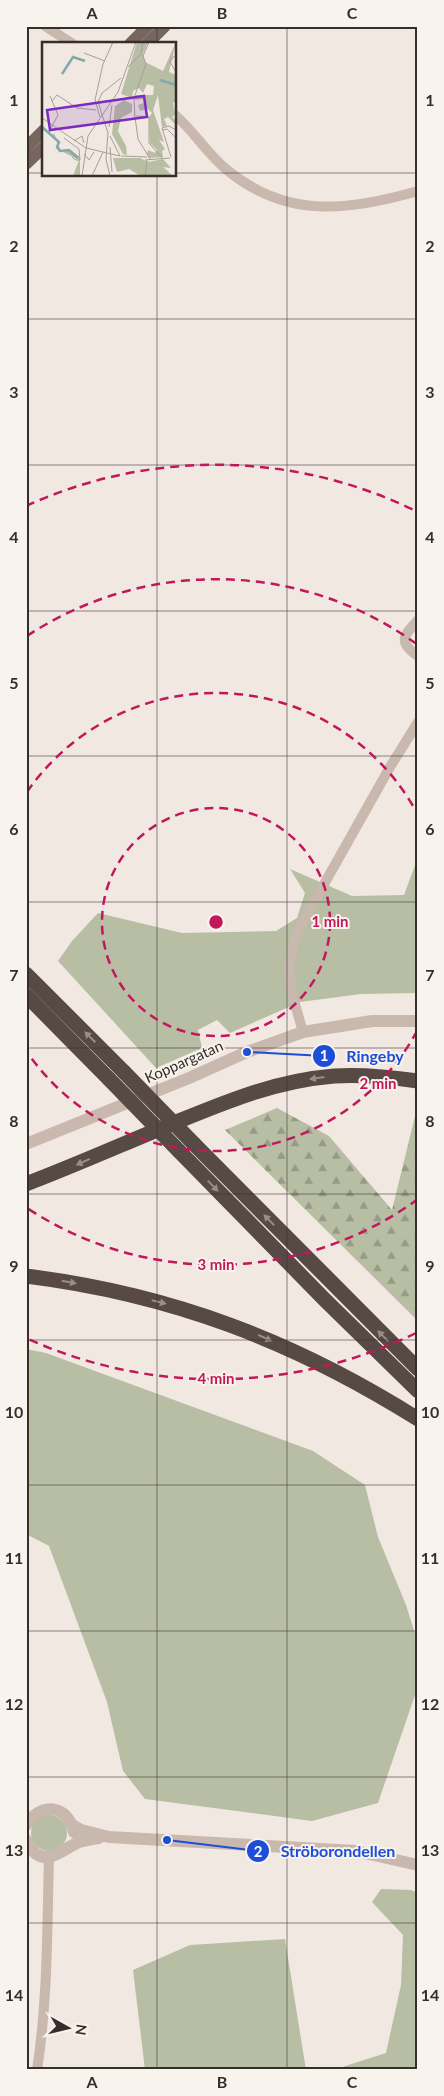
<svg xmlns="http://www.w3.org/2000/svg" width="444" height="2096" font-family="Lato,sans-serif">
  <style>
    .green { fill: #b7bea3 }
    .forest { fill: url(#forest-firs) }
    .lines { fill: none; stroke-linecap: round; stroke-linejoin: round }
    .minor { stroke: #c8b8ae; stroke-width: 10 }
    .tertiary { stroke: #c8b8ae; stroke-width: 12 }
    .primary { stroke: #77655f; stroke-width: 12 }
    .motorway { stroke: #574944; stroke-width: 15 }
    .motorway-bridge { stroke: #574944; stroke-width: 15 }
    .oneway { fill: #988d88 }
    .grid { fill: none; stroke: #372e2c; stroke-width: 1; stroke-opacity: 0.55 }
    .ring { fill: none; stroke: #c2185b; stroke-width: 2.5; stroke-dasharray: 9 6 }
    .labels { text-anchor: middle; stroke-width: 4; stroke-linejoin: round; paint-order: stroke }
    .street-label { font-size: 15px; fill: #372e2c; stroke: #f9f3ed }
    .inset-river { fill: none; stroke: #83aaaa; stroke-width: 2.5 }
    .inset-road { fill: none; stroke: #a79e99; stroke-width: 1 }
    .view { fill: #7b2cbf; fill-opacity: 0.15; stroke: #7b2cbf; stroke-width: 2.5 }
    .inset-edge { fill: none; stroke: #372e2c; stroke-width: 2.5 }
    .centre { fill: #c2185b; stroke: #f9f3ed; stroke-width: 2.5 }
    .ring-label { font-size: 15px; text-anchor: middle; font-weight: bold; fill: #c2185b; stroke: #f9f3ed; stroke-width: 4; stroke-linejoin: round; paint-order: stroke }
    .leader { fill: none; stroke: #1d4ed8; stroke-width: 2 }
    .callout-dot { fill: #1d4ed8; stroke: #f9f3ed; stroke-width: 2 }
    .mark-label { font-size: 15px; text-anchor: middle; font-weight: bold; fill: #fff }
    .callout-label { font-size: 16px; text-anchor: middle; font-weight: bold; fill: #1d4ed8; stroke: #f9f3ed; stroke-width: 4; stroke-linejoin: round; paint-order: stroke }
    .neatline { fill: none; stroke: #372e2c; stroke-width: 2 }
    .grid-label { font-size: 16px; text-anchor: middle; font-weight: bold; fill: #372e2c }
  </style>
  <defs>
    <pattern id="forest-firs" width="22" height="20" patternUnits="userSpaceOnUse" patternTransform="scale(1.25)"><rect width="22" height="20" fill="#b7bea3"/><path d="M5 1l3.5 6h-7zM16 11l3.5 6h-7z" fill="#969b85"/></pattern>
  </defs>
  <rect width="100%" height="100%" fill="#f1e8e1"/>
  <g class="green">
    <polygon points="418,857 418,993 361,994 300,1002 230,1033 217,1020 198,1030 202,1048 156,1068 58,961 72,941 98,913 182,933 276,931 297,918 305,893 290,869 352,896 404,895"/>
    <polygon points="26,1349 46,1353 313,1451 365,1485 378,1537 406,1605 418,1643 418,1678 415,1695 378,1803 312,1821 145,1799 123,1771 107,1702 49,1546 26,1534"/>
    <circle cx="49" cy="1833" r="18"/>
    <polygon points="381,1889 411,1890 418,1893 418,2070 333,2070 386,2053 401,1985 403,1935 372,1902"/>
    <polygon points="285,1939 306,2070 145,2070 133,1970 190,1945"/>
  </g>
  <polygon class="forest" points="418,1104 418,1321 225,1130 277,1108 329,1136 392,1210"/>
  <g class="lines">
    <g class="minor">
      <polyline points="45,26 73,44"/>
      <path d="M175 115C194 131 207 154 227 170 287 219 348 211 418 191"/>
      <path d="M418 620C404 635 397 642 418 656"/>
      <polyline points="303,1032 291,990 289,966 296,934 390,767 418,722"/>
      <path d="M37 2070C48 1999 47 1928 49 1857"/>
    </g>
    <g class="tertiary">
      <polyline points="26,1144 189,1078 247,1052 303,1032 372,1021 418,1021"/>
      <path d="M26 1825C41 1802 67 1804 74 1832"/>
      <polyline points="72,1825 81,1830 109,1837 356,1851 418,1865"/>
      <path d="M26 1840C41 1872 59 1851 79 1842 86 1840 92 1839 99 1838"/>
    </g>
    <g class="primary">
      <polyline points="130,44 148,26"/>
      <polyline points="147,44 165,26"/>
      <polyline points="26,148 44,130"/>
      <polyline points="26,164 44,147"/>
    </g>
    <g class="motorway">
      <polyline points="26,974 124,1072"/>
      <polyline points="26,995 109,1079"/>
      <polyline points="194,1144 418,1369"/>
      <polyline points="179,1151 325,1300 418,1391"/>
      <path d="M26 1184C76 1165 125 1143 174 1123 228 1101 275 1081 334 1076 362 1074 390 1077 418 1081"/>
      <path d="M26 1276C171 1294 294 1341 418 1419"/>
    </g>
    <g class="motorway-bridge">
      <polyline points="124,1072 194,1144"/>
      <polyline points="109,1079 179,1151"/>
    </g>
  </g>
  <defs><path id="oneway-solid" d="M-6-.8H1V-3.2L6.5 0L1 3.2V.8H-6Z" transform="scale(1.25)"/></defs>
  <g class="oneway">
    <use href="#oneway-solid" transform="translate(90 1037) rotate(-135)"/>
    <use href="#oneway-solid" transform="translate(317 1078) rotate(172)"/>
    <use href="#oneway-solid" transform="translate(83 1162) rotate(156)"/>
    <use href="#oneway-solid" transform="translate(213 1186) rotate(46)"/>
    <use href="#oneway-solid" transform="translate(269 1220) rotate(-134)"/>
    <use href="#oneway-solid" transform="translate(69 1282) rotate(10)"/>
    <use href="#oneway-solid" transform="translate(159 1302) rotate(14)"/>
    <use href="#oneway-solid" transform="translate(383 1336) rotate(-135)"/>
    <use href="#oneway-solid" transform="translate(265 1338) rotate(24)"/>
  </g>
  <path class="grid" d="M157 26V44M287 26V2070M26 173H44M175 173H418M157 175V2070M26 319H418M26 465H418M26 611H418M26 756H418M26 902H418M26 1048H418M26 1194H418M26 1340H418M26 1485H418M26 1631H418M26 1777H418M26 1923H418"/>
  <g class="ring">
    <circle cx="216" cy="922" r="114"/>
    <path d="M417 1031A229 229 0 0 1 27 1052M27 792A229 229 0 0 1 417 813"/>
    <path d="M418 1199A343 343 0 0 1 27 1208M27 636A343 343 0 0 1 418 645"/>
    <path d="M416 1333A457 457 0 0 1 26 1338M26 506A457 457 0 0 1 416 511"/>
  </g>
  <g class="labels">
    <g class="street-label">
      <text transform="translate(184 1062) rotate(-24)" y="5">Koppargatan</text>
    </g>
  </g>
  <g transform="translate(42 42)">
    <rect width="134" height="134" fill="#f1e8e1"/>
    <path d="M95 0H106L101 12 103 20 121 29 134 0 127 30 134 33V59L131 61 133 72 130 76 134 78V83L126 75 122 77 125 84 120 85 116 53 111 68 122 100 117 98 123 107 120 109 121 115 108 116 105 112 106 108 113 111 115 108 108 101 107 75 110 71 106 67 98 69 96 63 102 61 101 57 93 58 94 53H111L112 44 105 42 101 51 97 46 91 49 90 56 79 52ZM82 58 90 62V70L79 76 76 89 84 104 85 113 81 112 70 92 73 64ZM12 91 19 109 27 107 38 115V134H31L37 118 15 107V100L10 94ZM71 116H98L106 120 121 117 129 126 121 125 131 134 97 133 87 127 75 130Z" fill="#b7bea3"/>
    <path class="inset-river" d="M20 32 31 15 43 19M118 38 134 43M0 85 17 100 15 105 18 109 27 108 36 116"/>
    <path class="inset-road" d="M42 11 63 19M132 14 128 20 134 30M86 25 99 12 101 0M10 59 15 53 35 66 54 68M94 74 107 75V101L120 116M58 75 53 58 61 22 71 0M93 75 96 97 108 117M0 76 44 106 78 114M93 77 92 56 104 22 101 14 107 0M67 85 70 63M121 88 125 87 134 96M7 90 16 73 8 54M68 94 78 114M22 96 37 107 38 118H34L33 117H32L30 115 32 117M32 99 40 94 42 101M68 105 70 130M42 112 47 118 52 110M79 114 105 115M129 115 120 86 127 84 134 88M103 118 128 116M40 134 46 94 76 50 94 0M50 134 61 110M68 134 64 117 66 91 56 60 60 51 79 36M103 134 105 118"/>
    <path class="view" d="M102 54 105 75 8 88 5 68Z"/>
    <rect width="134" height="134" class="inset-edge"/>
  </g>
  <circle cx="216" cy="922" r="8" class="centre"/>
  <g class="ring-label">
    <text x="330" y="927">1 min</text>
    <text x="378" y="1089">2 min</text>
    <text x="216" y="1270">3 min</text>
    <text x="216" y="1384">4 min</text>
  </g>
  <path class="leader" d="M247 1052L324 1056M167 1840L258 1851"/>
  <g class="callout-dot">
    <circle cx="247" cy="1052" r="5"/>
    <circle cx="167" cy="1840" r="5"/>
    <circle cx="324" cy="1056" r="12"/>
    <circle cx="258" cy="1851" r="12"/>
  </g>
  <g class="mark-label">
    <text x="324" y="1061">1</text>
    <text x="258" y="1857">2</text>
  </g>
  <g class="callout-label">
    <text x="375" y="1062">Ringeby</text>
    <text x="338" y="1857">Ströborondellen</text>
  </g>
  <rect width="444" height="2096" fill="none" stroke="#f9f3ed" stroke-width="55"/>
  <g transform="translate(68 2028) rotate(98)" stroke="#f9f3ed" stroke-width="4" paint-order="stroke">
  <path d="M0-4L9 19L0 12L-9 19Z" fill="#372e2c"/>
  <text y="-8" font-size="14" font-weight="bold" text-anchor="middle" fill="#372e2c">N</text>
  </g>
  <rect x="28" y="28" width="388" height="2040" class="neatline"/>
  <g class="grid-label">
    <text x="92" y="19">A</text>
    <text x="222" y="19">B</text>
    <text x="352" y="19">C</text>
    <text x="14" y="106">1</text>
    <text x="430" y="106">1</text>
    <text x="14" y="252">2</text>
    <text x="430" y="252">2</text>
    <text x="14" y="398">3</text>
    <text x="430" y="398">3</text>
    <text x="14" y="543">4</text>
    <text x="430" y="543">4</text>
    <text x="14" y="689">5</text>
    <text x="430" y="689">5</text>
    <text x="14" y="835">6</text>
    <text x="430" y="835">6</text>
    <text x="14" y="981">7</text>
    <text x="430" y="981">7</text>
    <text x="14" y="1127">8</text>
    <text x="430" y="1127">8</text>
    <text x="14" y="1272">9</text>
    <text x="430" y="1272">9</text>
    <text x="14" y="1418">10</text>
    <text x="430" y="1418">10</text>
    <text x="14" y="1564">11</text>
    <text x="430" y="1564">11</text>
    <text x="14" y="1710">12</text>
    <text x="430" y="1710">12</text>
    <text x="14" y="1856">13</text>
    <text x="430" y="1856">13</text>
    <text x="14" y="2001">14</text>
    <text x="430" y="2001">14</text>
    <text x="92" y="2088">A</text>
    <text x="222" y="2088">B</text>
    <text x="352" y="2088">C</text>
  </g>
</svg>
